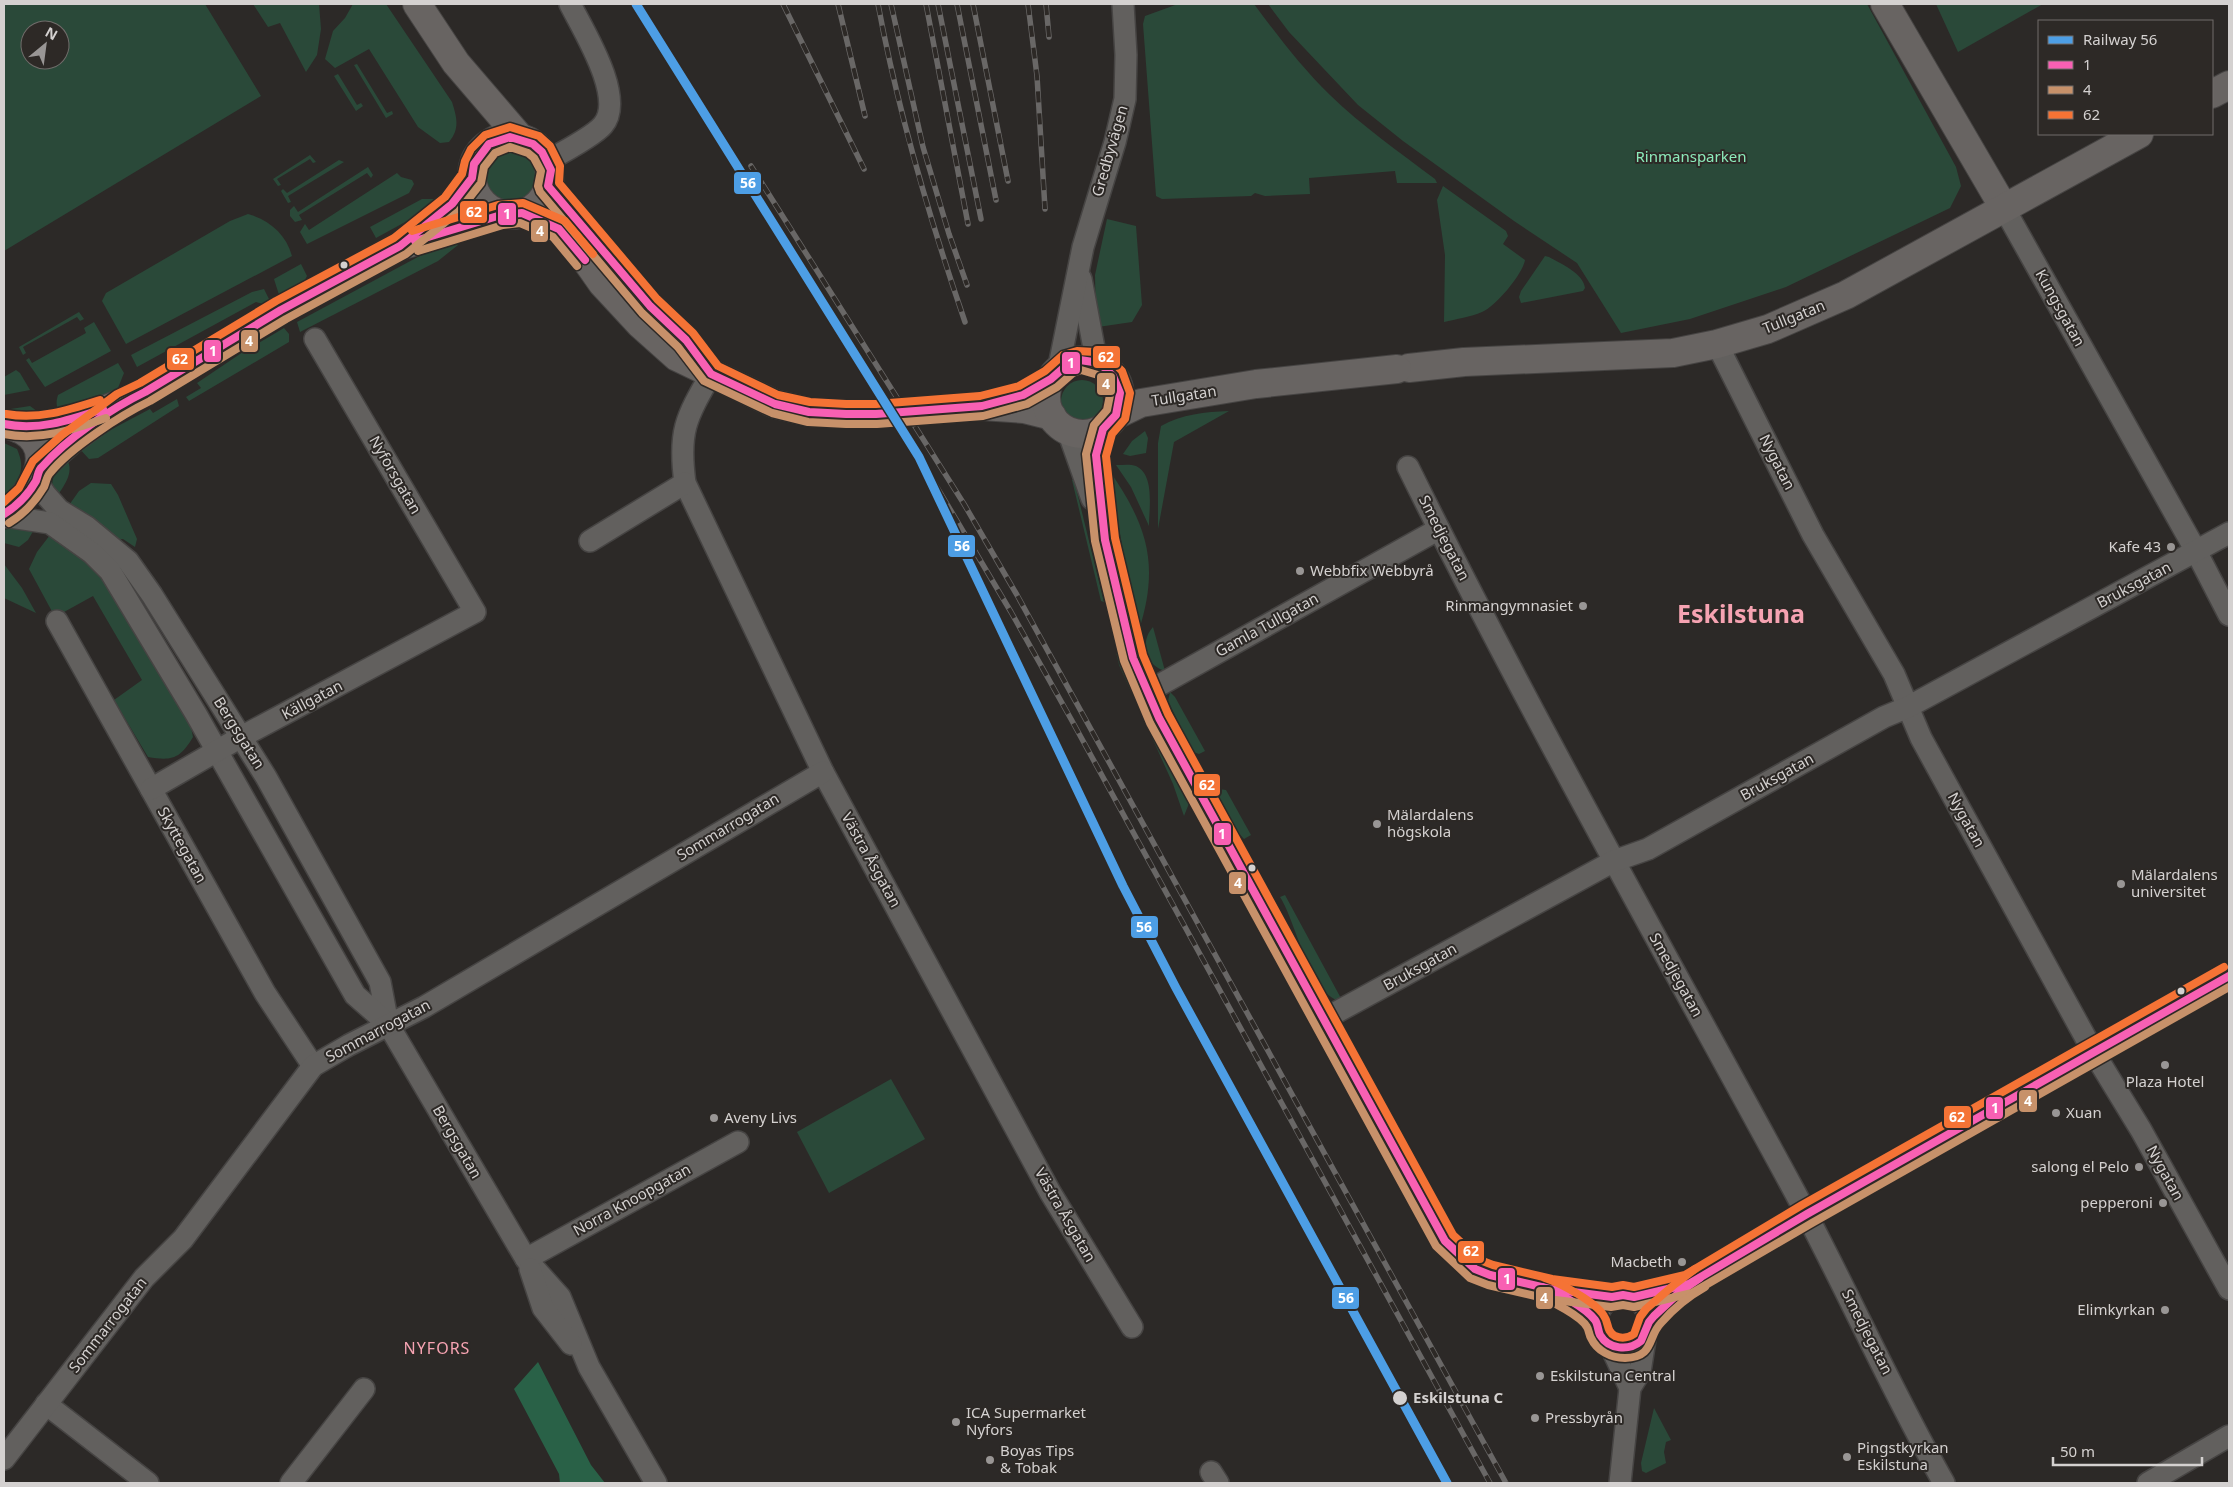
<svg xmlns="http://www.w3.org/2000/svg" width="2233" height="1487" font-family="'Noto Sans',sans-serif">
  <style>
    .green { fill: #2a4939; fill-rule: evenodd }
    .forest { fill: #296147 }
    .lines { fill: none; stroke-linecap: round; stroke-linejoin: round }
    .street-casing { stroke: #464443; stroke-width: 24 }
    .secondary-casing { stroke: #464443; stroke-width: 30 }
    .street { stroke: #62605e; stroke-width: 21 }
    .secondary { stroke: #686462; stroke-width: 28 }
    .rail-casing { stroke: #696766; stroke-width: 5.5 }
    .rail { stroke: #2d2926; stroke-width: 4; stroke-dasharray: 11; stroke-linecap: butt }
    .bus-1-casing { stroke: #2d2926; stroke-width: 11 }
    .bus-2-casing { stroke: #2d2926; stroke-width: 11 }
    .bus-3-casing { stroke: #2d2926; stroke-width: 11 }
    .bus-1 { stroke: #f860b3; stroke-width: 8 }
    .bus-2 { stroke: #c7916a; stroke-width: 8 }
    .bus-3 { stroke: #f57335; stroke-width: 8 }
    .rail-1-casing { stroke: #2d2926; stroke-width: 12 }
    .rail-1 { stroke: #4d9ee5; stroke-width: 9 }
    .bus-dot { fill: #d4d1d0; stroke: #2d2926; stroke-width: 2 }
    .poi-dot { fill: #999695; stroke: #2d2926; stroke-width: 2 }
    .labels { text-anchor: middle; stroke-width: 4; stroke-linejoin: round; paint-order: stroke }
    .street-label { font-size: 15px; fill: #d4d1d0; stroke: #2d2926 }
    .park-label { font-size: 15px; fill: #8ceaba; stroke: #2d2926 }
    .poi-label { font-size: 15px; fill: #d4d1d0; stroke: #2d2926; text-anchor: start }
    .stop-label { font-size: 15px; font-weight: bold; fill: #d4d1d0; stroke: #2d2926; text-anchor: start }
    .neighbourhood-label { font-size: 16px; letter-spacing: 1px; fill: #f6a3b2; stroke: #2d2926 }
    .town-label { font-size: 25px; font-weight: bold; fill: #f6a3b2; stroke: #2d2926 }
    .line-badge { stroke: #2d2926; stroke-width: 2 }
    .badge-label { font-size: 14px; text-anchor: middle; font-weight: bold; fill: #fff }
  </style>
  <rect width="100%" height="100%" fill="#2c2927"/>
  <g class="green">
    <path d="M4 4H205L261 96 4 251ZM30 30H60V60H30Z"/>
    <polygon points="253,4 319,4 321,29 317,55 306,72 280,23 268,27"/>
    <path d="M353 4H386L452 102C457 118 460 129 449 142L440 143 418 127 369 49 335 68 325 59 333 31 345 18Z"/>
    <path d="M1178 4H1254C1277 35 1302 68 1330 95 1362 126 1399 152 1435 179L1437 183H1397L1395 171 1309 178 1310 194 1265 196 1255 193 1251 196 1162 199 1156 196 1143 24 1145 16Z"/>
    <polygon points="1268,4 1867,4 1956,167 1961,186 1950,208 1786,287 1690,319 1621,333 1577,263 1514,221 1403,141 1358,105 1289,32"/>
    <polygon points="1936,4 2043,4 1958,52"/>
    <polygon points="357,64 387,113 392,111 393,114 386,118 354,65"/>
    <polygon points="338,74 357,105 361,103 363,106 356,111 334,76"/>
    <circle cx="512" cy="177" r="29"/>
    <polygon points="310,155 316,162 313,163 310,159 277,179 281,185 278,186 273,179"/>
    <polygon points="339,160 344,162 288,196 291,202 288,203 281,191 283,189 287,193"/>
    <polygon points="368,167 373,175 371,178 367,173 299,215 302,220 295,222 290,216 290,210 294,206 298,212"/>
    <polygon points="397,173 401,177 412,180 414,184 409,193 307,244 300,232 305,224 309,230"/>
    <path d="M1443 186 1506 231 1508 236 1503 244 1525 260C1523 274 1495 307 1482 312 1471 317 1456 319 1444 322L1445 255 1437 200Z"/>
    <polygon points="422,199 433,199 438,204 376,238 370,227"/>
    <path d="M248 214C269 220 286 234 292 256L126 344 102 301 106 293 230 221Z"/>
    <polygon points="1107,219 1136,226 1142,305 1132,322 1098,327 1096,326 1095,275"/>
    <polygon points="455,237 458,245 438,261 300,332 297,322"/>
    <path d="M1545 256 1549 257C1560 263 1584 274 1585 288L1583 291 1521 303 1519 297 1521 291Z"/>
    <polygon points="301,264 307,276 301,287 280,298 274,279"/>
    <polygon points="264,289 271,303 266,305 256,302 137,367 131,355 252,292"/>
    <polygon points="79,312 84,319 80,321 77,317 23,347 26,353 23,355 19,347"/>
    <polygon points="94,322 111,351 45,387 26,360 29,358 32,363 86,333 84,328"/>
    <polygon points="284,328 289,334 289,342 189,401 186,397 201,388 197,383 240,354"/>
    <path d="M118 363 124 373 118 388 62 417C57 409 55 404 58 395Z"/>
    <polygon points="16,370 20,373 30,390 4,395 4,377"/>
    <circle cx="1082" cy="401" r="21"/>
    <polygon points="177,399 179,406 98,458 89,459 78,447 150,409 153,413"/>
    <polygon points="30,406 41,414 4,417 4,410"/>
    <path d="M1229 411 1174 442 1158 529V443L1161 426C1182 414 1205 412 1229 411Z"/>
    <polygon points="1145,431 1148,438 1146,453 1130,456 1123,454 1132,441"/>
    <path d="M4 443 17 449C27 472 18 480 4 498Z"/>
    <path d="M65 456C76 471 65 484 56 498 47 484 56 467 65 456Z"/>
    <path d="M1116 465C1123 465 1131 464 1136 466 1155 475 1149 508 1149 526L1131 487Z"/>
    <path d="M1109 470C1147 525 1160 564 1139 630L1135 621Z"/>
    <polygon points="1072,480 1074,480 1104,602 1101,601"/>
    <polygon points="91,483 111,484 118,495 137,539 135,547 123,539 114,540 67,508 79,491"/>
    <polygon points="24,525 35,528 28,540 19,547 4,543 4,530"/>
    <path d="M50 535 89 561 120 597 189 718 193 737C180 759 172 761 148 757L114 700 142 680 93 596 55 617 29 569 37 552Z"/>
    <polygon points="4,564 22,588 36,613 4,598"/>
    <path d="M1153 627 1165 671C1146 666 1139 642 1153 627Z"/>
    <polygon points="1116,652 1139,705 1190,801 1184,816 1173,784 1119,665"/>
    <polygon points="1170,692 1175,697 1205,751 1199,754 1193,752 1168,701"/>
    <polygon points="1219,789 1226,790 1251,835 1244,839 1233,827 1217,796"/>
    <path d="M1285 895 1343 1002C1309 997 1297 923 1280 897Z"/>
    <polygon points="891,1079 925,1139 829,1193 797,1132"/>
    <polygon points="1654,1408 1671,1440 1666,1442 1664,1452 1666,1463 1646,1473 1642,1471 1641,1463"/>
  </g>
  <polygon class="forest" points="538,1362 591,1465 605,1483 560,1483 559,1474 514,1389"/>
  <g class="lines">
    <defs>
      <g id="street">
        <path d="M547 161C560 154 595 135 603 125 626 98 583 30 570 4"/>
        <polyline points="2004,208 2196,551 2229,615"/>
        <polyline points="1081,279 1097,364"/>
        <polyline points="1717,344 1813,535 1894,674 1921,738 2094,1053 2141,1130 2229,1289"/>
        <polyline points="1058,371 1083,247 1115,142 1125,99 1126,55 1123,4"/>
        <path d="M711 374C686 418 678 431 685 483L823 772 1050 1192 1132 1327"/>
        <polyline points="1103,429 1096,455 1105,540 1112,576 1133,658 1159,718 1445,1241 1475,1269 1490,1275 1550,1289 1612,1297"/>
        <polyline points="1068,431 1092,499"/>
        <path d="M1408 467C1528 710 1662 947 1791 1185 1844 1283 1889 1386 1944 1483"/>
        <polyline points="36,480 45,494 59,510 87,527 128,561 152,595 266,777 380,982 388,1024"/>
        <polyline points="4,516 50,523 92,553 110,571 196,714 355,995 388,1024 526,1259 560,1297 589,1367 656,1483"/>
        <polyline points="590,541 685,483"/>
        <polyline points="57,621 265,993 313,1066"/>
        <polyline points="1147,692 1439,529"/>
        <polyline points="151,789 241,737 475,612 315,339"/>
        <polyline points="1324,1019 1614,861 1648,849 1884,717 1908,707 2229,533"/>
        <polyline points="526,1259 738,1142"/>
        <polyline points="530,1269 543,1308 571,1344"/>
        <circle cx="1623" cy="1322" r="26"/>
        <polyline points="1650,1321 1689,1284 1807,1214 2229,976"/>
        <polyline points="1610,1345 1630,1388"/>
        <polyline points="46,1404 148,1483"/>
        <polyline points="4,1459 144,1278 183,1239 313,1066 349,1045 424,1007 823,772"/>
        <polyline points="1211,1472 1218,1483"/>
        <polyline points="291,1483 364,1389"/>
        <polyline points="1620,1483 1630,1388 1640,1372 1646,1333"/>
        <polyline points="2148,1483 2229,1436"/>
      </g>
      <g id="secondary">
        <polyline points="417,4 456,63 522,140"/>
        <polyline points="1885,4 2004,208"/>
        <polyline points="2212,94 2229,85"/>
        <circle cx="511" cy="176" r="39"/>
        <polyline points="548,186 615,268 650,306 686,340 708,370"/>
        <polyline points="522,213 559,229 576,246 602,283 640,324 677,357 775,404 809,412 846,414 876,414 982,406 1024,409 1052,416"/>
        <polyline points="412,236 452,204 472,178"/>
        <circle cx="1083" cy="397" r="37"/>
        <polyline points="1409,368 1464,362 1673,353 1717,344 1768,329 1846,295 2139,134"/>
        <polyline points="1116,415 1141,403 1256,384 1397,369"/>
        <path d="M17 428C62 427 105 412 145 392L281 310 400 246 501 215"/>
        <polyline points="40,468 69,442 103,417"/>
        <path d="M4 514C38 492 62 439 8 425"/>
      </g>
    </defs>
    <use href="#street" class="street-casing"/>
    <use href="#secondary" class="secondary-casing"/>
    <use href="#street" class="street"/>
    <use href="#secondary" class="secondary"/>
    <defs>
      <g id="rail">
        <polyline points="783,4 864,169"/>
        <polyline points="838,4 865,116"/>
        <path d="M878 4C898 112 929 217 965 322"/>
        <polyline points="891,4 923,147 949,234 967,285"/>
        <polyline points="926,4 968,224"/>
        <polyline points="938,4 981,219"/>
        <polyline points="957,4 996,200"/>
        <polyline points="973,4 1008,181"/>
        <polyline points="1028,4 1037,76 1045,209"/>
        <polyline points="1046,4 1049,37"/>
        <polyline points="751,166 964,504 1017,595 1506,1483"/>
        <polyline points="919,457 1011,612 1071,719 1490,1483"/>
      </g>
    </defs>
    <use href="#rail" class="rail-casing"/>
    <use href="#rail" class="rail"/>
    <defs>
      <g id="bus-1">
        <polyline points="415,241 501,215 522,213 559,229 585,260"/>
        <path d="M4 424C39 431 70 420 103 409"/>
        <path d="M4 514C17 506 28 495 36 481 38 476 38 470 42 467 66 439 112 408 145 392L281 310 400 246 452 204 472 178 474 164 489 144 510 137 533 144 542 152 551 170 548 186 650 306 686 340 711 374 775 404 809 412 846 414H876L982 406 1023 395 1051 379 1068 364 1080 360 1093 362 1104 367 1113 376 1120 393 1116 415 1103 429 1096 455 1105 540 1133 658 1159 718 1445 1241 1475 1269 1490 1275 1550 1289 1612 1297 1623 1295 1634 1297 1689 1284 1807 1214 2229 976"/>
        <path d="M1542 1287C1557 1292 1585 1307 1595 1320 1598 1324 1598 1331 1600 1335 1609 1350 1629 1351 1641 1341L1649 1322 1654 1316 1681 1291 1700 1278"/>
      </g>
      <g id="bus-2">
        <polyline points="418,251 503,225 520,223 553,237 577,266"/>
        <path d="M4 434C40 441 72 430 106 418"/>
        <path d="M9 523C24 514 35 502 44 487 46 482 47 476 50 473 70 448 121 415 150 401L286 319 406 254 459 211 481 183 484 167 495 153 510 147 528 153 534 158 541 171 538 186 540 192 642 313 678 347 704 381 772 413 808 422 846 424H877L983 416 1027 404 1057 387 1073 373 1081 370 1098 375 1105 382 1110 395 1107 410 1094 425 1086 454 1095 541 1124 661 1150 723 1436 1246 1470 1278 1488 1285 1548 1299 1611 1307 1623 1305 1634 1307 1692 1293 1812 1223 2229 987"/>
        <path d="M1539 1296C1551 1301 1581 1316 1587 1327 1589 1330 1589 1335 1591 1338 1597 1351 1611 1358 1625 1358 1655 1357 1647 1337 1661 1323 1673 1309 1689 1296 1705 1287"/>
      </g>
      <g id="bus-3">
        <polyline points="412,231 498,205 523,203 565,221 593,254"/>
        <path d="M6 414C39 420 69 410 100 400"/>
        <polyline points="4,502 19,488 33,461 62,435 117,394 140,383 276,301 394,238 445,197 462,174 465,161 471,149 485,135 510,127 539,136 550,146 560,166 559,183 657,299 693,333 718,366 778,395 810,402 846,404 876,404 980,396 1019,386 1045,371 1063,355 1077,351 1095,352 1110,359 1122,371 1130,393 1125,419 1112,434 1106,456 1115,538 1143,655 1168,714 1453,1235 1480,1260 1493,1265 1552,1279 1612,1287 1623,1285 1634,1287 1685,1275 1802,1205 2224,967"/>
        <path d="M1545 1278C1560 1283 1596 1302 1604 1316 1609 1323 1606 1331 1615 1336 1622 1339 1628 1338 1634 1334L1640 1317 1646 1309 1675 1284 1695 1269"/>
      </g>
    </defs>
    <use href="#bus-1" class="bus-1-casing"/>
    <use href="#bus-2" class="bus-2-casing"/>
    <use href="#bus-3" class="bus-3-casing"/>
    <use href="#bus-1" class="bus-1"/>
    <use href="#bus-2" class="bus-2"/>
    <use href="#bus-3" class="bus-3"/>
    <defs>
      <polyline id="rail-1" points="636,4 919,457 1123,886 1176,988 1447,1483"/>
    </defs>
    <use href="#rail-1" class="rail-1-casing"/>
    <use href="#rail-1" class="rail-1"/>
  </g>
  <g class="bus-dot">
    <circle cx="344" cy="265" r="4.5"/>
    <circle cx="1252" cy="868" r="4.5"/>
    <circle cx="2181" cy="991" r="4.5"/>
    <circle cx="1400" cy="1398" r="8"/>
  </g>
  <g class="poi-dot">
    <circle cx="2171" cy="547" r="5"/>
    <circle cx="1300" cy="571" r="5"/>
    <circle cx="1583" cy="606" r="5"/>
    <circle cx="1377" cy="824" r="5"/>
    <circle cx="2121" cy="884" r="5"/>
    <circle cx="2165" cy="1065" r="5"/>
    <circle cx="2056" cy="1113" r="5"/>
    <circle cx="714" cy="1118" r="5"/>
    <circle cx="2139" cy="1167" r="5"/>
    <circle cx="2163" cy="1203" r="5"/>
    <circle cx="1682" cy="1262" r="5"/>
    <circle cx="2165" cy="1310" r="5"/>
    <circle cx="1540" cy="1376" r="5"/>
    <circle cx="1535" cy="1418" r="5"/>
    <circle cx="956" cy="1422" r="5"/>
    <circle cx="1847" cy="1457" r="5"/>
    <circle cx="990" cy="1460" r="5"/>
  </g>
  <g class="labels">
    <g class="street-label">
      <text transform="translate(1110 151) rotate(-74)" y="5">Gredbyvägen</text>
      <text transform="translate(2060 308) rotate(61)" y="5">Kungsgatan</text>
      <text transform="translate(1794 317) rotate(-22)" y="5">Tullgatan</text>
      <text transform="translate(1184 396) rotate(-9)" y="5">Tullgatan</text>
      <text transform="translate(1777 462) rotate(63)" y="5">Nygatan</text>
      <text transform="translate(395 475) rotate(60)" y="5">Nyforsgatan</text>
      <text transform="translate(1444 538) rotate(63)" y="5">Smedjegatan</text>
      <text transform="translate(2134 585) rotate(-28)" y="5">Bruksgatan</text>
      <text transform="translate(1267 625) rotate(-29)" y="5">Gamla Tullgatan</text>
      <text transform="translate(312 700) rotate(-28)" y="5">Källgatan</text>
      <text transform="translate(239 733) rotate(58)" y="5">Bergsgatan</text>
      <text transform="translate(1777 777) rotate(-29)" y="5">Bruksgatan</text>
      <text transform="translate(1966 820) rotate(61)" y="5">Nygatan</text>
      <text transform="translate(728 827) rotate(-31)" y="5">Sommarrogatan</text>
      <text transform="translate(182 845) rotate(61)" y="5">Skyttegatan</text>
      <text transform="translate(871 860) rotate(61)" y="5">Västra Åsgatan</text>
      <text transform="translate(1420 967) rotate(-29)" y="5">Bruksgatan</text>
      <text transform="translate(1676 975) rotate(61)" y="5">Smedjegatan</text>
      <text transform="translate(378 1031) rotate(-28)" y="5">Sommarrogatan</text>
      <text transform="translate(457 1142) rotate(60)" y="5">Bergsgatan</text>
      <text transform="translate(2165 1173) rotate(61)" y="5">Nygatan</text>
      <text transform="translate(632 1200) rotate(-29)" y="5">Norra Knoopgatan</text>
      <text transform="translate(1065 1215) rotate(60)" y="5">Västra Åsgatan</text>
      <text transform="translate(108 1325) rotate(-52)" y="5">Sommarrogatan</text>
      <text transform="translate(1867 1332) rotate(63)" y="5">Smedjegatan</text>
    </g>
    <g class="park-label">
      <text x="1691" y="162">Rinmansparken</text>
    </g>
    <g class="poi-label">
      <text x="2161" y="552" text-anchor="end">Kafe 43</text>
      <text x="1310" y="576">Webbfix Webbyrå</text>
      <text x="1573" y="611" text-anchor="end">Rinmangymnasiet</text>
      <text x="1387" y="820">Mälardalens<tspan x="1387" dy="17">högskola</tspan></text>
      <text x="2131" y="880">Mälardalens<tspan x="2131" dy="17">universitet</tspan></text>
      <text x="2165" y="1087" text-anchor="middle">Plaza Hotel</text>
      <text x="2066" y="1118">Xuan</text>
      <text x="724" y="1123">Aveny Livs</text>
      <text x="2129" y="1172" text-anchor="end">salong el Pelo</text>
      <text x="2153" y="1208" text-anchor="end">pepperoni</text>
      <text x="1672" y="1267" text-anchor="end">Macbeth</text>
      <text x="2155" y="1315" text-anchor="end">Elimkyrkan</text>
      <text x="1550" y="1381">Eskilstuna Central</text>
      <text x="966" y="1418">ICA Supermarket<tspan x="966" dy="17">Nyfors</tspan></text>
      <text x="1545" y="1423">Pressbyrån</text>
      <text x="1857" y="1453">Pingstkyrkan<tspan x="1857" dy="17">Eskilstuna</tspan></text>
      <text x="1000" y="1456">Boyas Tips<tspan x="1000" dy="17">&amp; Tobak</tspan></text>
    </g>
    <g class="stop-label">
      <text x="1413" y="1403">Eskilstuna C</text>
    </g>
    <g class="neighbourhood-label">
      <text x="437" y="1354">NYFORS</text>
    </g>
    <g class="town-label">
      <text x="1741" y="623">Eskilstuna</text>
    </g>
  </g>
  <g class="line-badge">
    <rect x="733" y="171" width="29" height="24" rx="5" fill="#4d9ee5"/>
    <rect x="459" y="200" width="29" height="24" rx="5" fill="#f57335"/>
    <rect x="497" y="202" width="20" height="24" rx="5" fill="#f860b3"/>
    <rect x="530" y="219" width="19" height="24" rx="5" fill="#c7916a"/>
    <rect x="240" y="329" width="19" height="24" rx="5" fill="#c7916a"/>
    <rect x="203" y="339" width="19" height="24" rx="5" fill="#f860b3"/>
    <rect x="1092" y="345" width="29" height="24" rx="5" fill="#f57335"/>
    <rect x="166" y="347" width="29" height="24" rx="5" fill="#f57335"/>
    <rect x="1061" y="351" width="20" height="24" rx="5" fill="#f860b3"/>
    <rect x="1096" y="372" width="20" height="24" rx="5" fill="#c7916a"/>
    <rect x="947" y="534" width="29" height="24" rx="5" fill="#4d9ee5"/>
    <rect x="1193" y="773" width="28" height="24" rx="5" fill="#f57335"/>
    <rect x="1213" y="822" width="19" height="24" rx="5" fill="#f860b3"/>
    <rect x="1228" y="871" width="19" height="24" rx="5" fill="#c7916a"/>
    <rect x="1130" y="915" width="29" height="24" rx="5" fill="#4d9ee5"/>
    <rect x="2018" y="1089" width="20" height="24" rx="5" fill="#c7916a"/>
    <rect x="1985" y="1096" width="19" height="24" rx="5" fill="#f860b3"/>
    <rect x="1943" y="1105" width="29" height="24" rx="5" fill="#f57335"/>
    <rect x="1457" y="1240" width="28" height="24" rx="5" fill="#f57335"/>
    <rect x="1497" y="1267" width="19" height="24" rx="5" fill="#f860b3"/>
    <rect x="1331" y="1286" width="29" height="24" rx="5" fill="#4d9ee5"/>
    <rect x="1535" y="1286" width="19" height="24" rx="5" fill="#c7916a"/>
  </g>
  <g class="badge-label">
    <text x="748" y="188">56</text>
    <text x="474" y="217">62</text>
    <text x="507" y="219">1</text>
    <text x="540" y="236">4</text>
    <text x="249" y="346">4</text>
    <text x="213" y="356">1</text>
    <text x="1106" y="362">62</text>
    <text x="180" y="364">62</text>
    <text x="1071" y="368">1</text>
    <text x="1106" y="389">4</text>
    <text x="962" y="551">56</text>
    <text x="1207" y="790">62</text>
    <text x="1222" y="839">1</text>
    <text x="1238" y="888">4</text>
    <text x="1144" y="932">56</text>
    <text x="2028" y="1106">4</text>
    <text x="1995" y="1113">1</text>
    <text x="1957" y="1122">62</text>
    <text x="1471" y="1256">62</text>
    <text x="1507" y="1284">1</text>
    <text x="1346" y="1303">56</text>
    <text x="1544" y="1303">4</text>
  </g>
  <rect width="2233" height="1487" fill="none" stroke="#d4d1d0" stroke-width="10"/>
  <rect x="2038" y="20" width="175" height="115" fill="#2d2926" stroke="#706c6a"/>
  <rect x="2048" y="36" width="25" height="8" fill="#4d9ee5" stroke="#706c6a"/>
  <text x="2083" y="45" font-size="15" fill="#d4d1d0">Railway 56</text>
  <rect x="2048" y="61" width="25" height="8" fill="#f860b3" stroke="#706c6a"/>
  <text x="2083" y="70" font-size="15" fill="#d4d1d0">1</text>
  <rect x="2048" y="86" width="25" height="8" fill="#c7916a" stroke="#706c6a"/>
  <text x="2083" y="95" font-size="15" fill="#d4d1d0">4</text>
  <rect x="2048" y="111" width="25" height="8" fill="#f57335" stroke="#706c6a"/>
  <text x="2083" y="120" font-size="15" fill="#d4d1d0">62</text>
  <g transform="translate(45 45) rotate(29)"><circle r="24" fill="#2d2926" stroke="#706c6a"/>
  <path d="M0-4L9 19L0 12L-9 19Z" fill="#999695"/>
  <text y="-8" font-size="14" font-weight="bold" text-anchor="middle" fill="#d4d1d0">N</text>
  </g>
  <path d="M2053 1457v8h149v-8" fill="none" stroke="#d4d1d0" stroke-width="2.5"/>
  <text x="2060" y="1457" font-size="15" fill="#d4d1d0" stroke="#2d2926" stroke-width="4" paint-order="stroke">50 m</text>
</svg>
